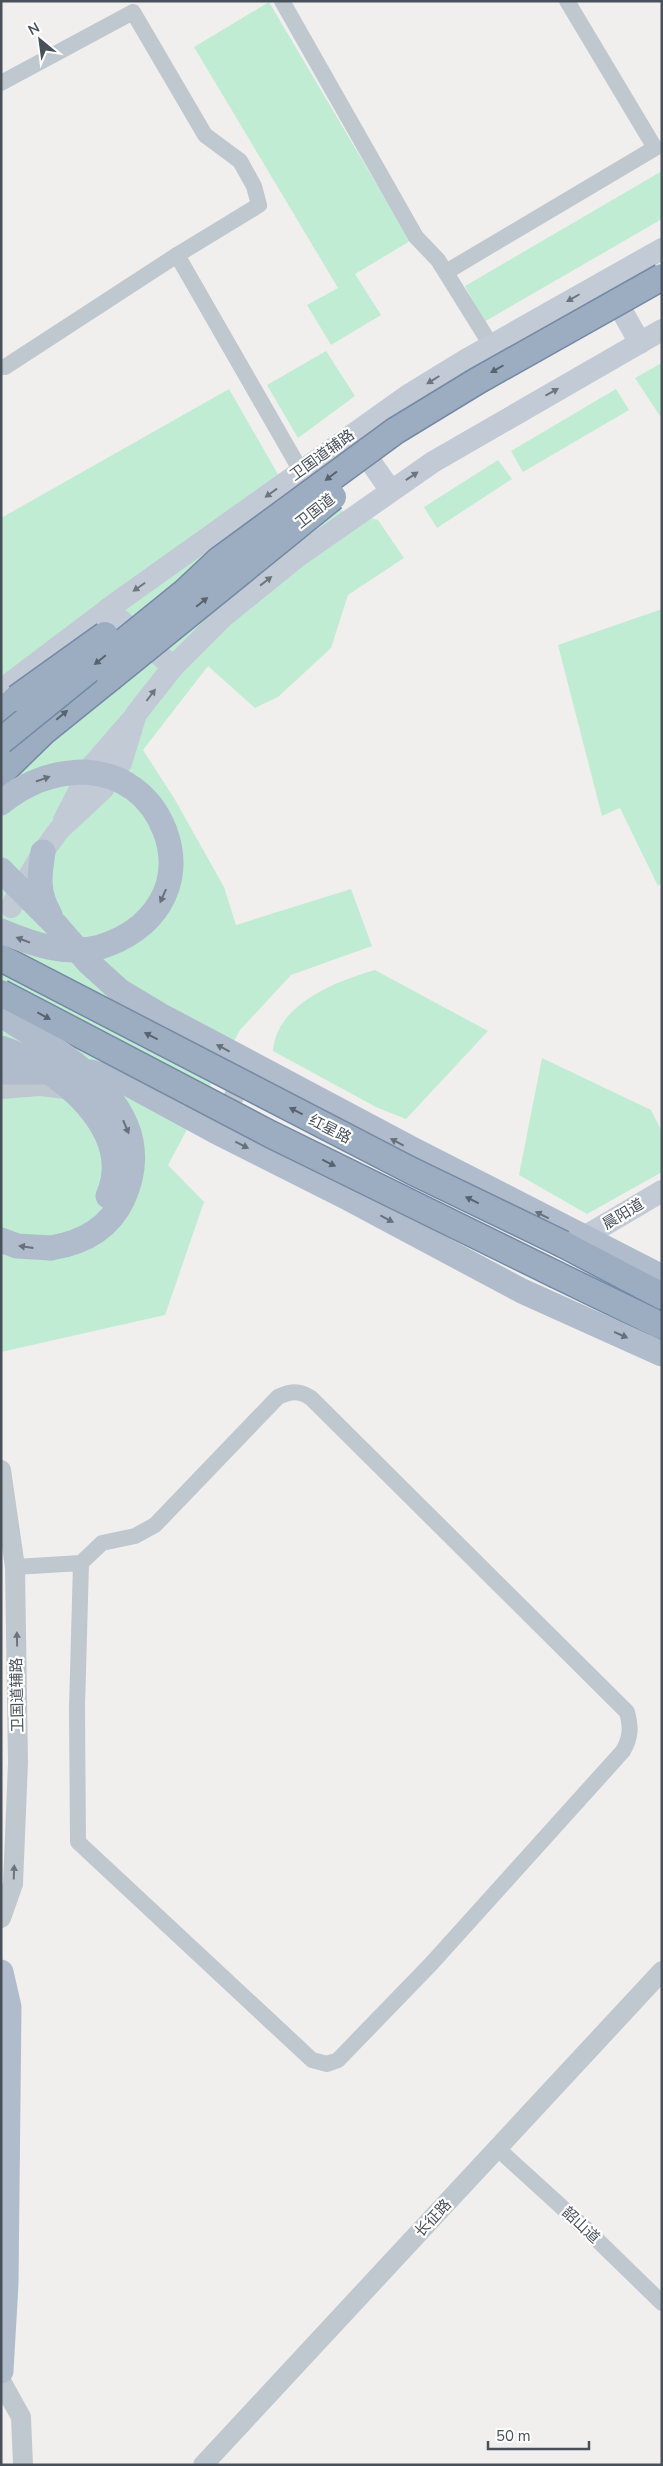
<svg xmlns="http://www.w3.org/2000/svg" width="663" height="2466" font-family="'Nunito Sans','Noto Sans SC',sans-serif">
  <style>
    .green { fill: #c0ecd3 }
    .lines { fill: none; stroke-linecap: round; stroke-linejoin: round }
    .trunk-casing { stroke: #7589a5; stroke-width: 29 }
    .minor { stroke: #c0c8cf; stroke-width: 16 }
    .tertiary { stroke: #c0c8cf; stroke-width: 20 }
    .secondary { stroke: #c2cad6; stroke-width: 22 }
    .primary { stroke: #b0bccb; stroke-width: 25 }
    .trunk { stroke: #9cadc2; stroke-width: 26 }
    .trunk-bridge-casing { stroke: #7589a5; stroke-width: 29; stroke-linecap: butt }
    .primary-bridge { stroke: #b0bccb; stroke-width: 25 }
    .trunk-bridge { stroke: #9cadc2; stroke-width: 26 }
    .oneway { fill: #6d757f }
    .oneway2 { fill: #59636f }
    .oneway3 { fill: #67707c }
    .oneway4 { fill: #6c747d }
    .labels { text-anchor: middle; stroke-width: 4.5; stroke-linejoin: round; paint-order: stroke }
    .street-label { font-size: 15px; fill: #48505a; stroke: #fff }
  </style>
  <rect width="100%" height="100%" fill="#f1efee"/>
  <g class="green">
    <polygon points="269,2 410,241 355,274 381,315 331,345 307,305 338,288 194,47"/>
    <polygon points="662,171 662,219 484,322 465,286"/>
    <polygon points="326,351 355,396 298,438 267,385"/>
    <polygon points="662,363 662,419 635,378"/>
    <polygon points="229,389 291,497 378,520 404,558 348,595 331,648 278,697 255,708 208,666 143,750 174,798 224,887 236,925 351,889 372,946 291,975 240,1030 168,1165 204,1202 165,1315 1,1352 1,518"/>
    <polygon points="616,389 629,410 523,472 511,451"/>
    <polygon points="498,460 512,479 437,528 424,507"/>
    <polygon points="662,609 662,883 658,886 620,808 602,816 558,645"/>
    <path d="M375 970 488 1031 406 1119 376 1107 273 1051C276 1004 337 981 375 970Z"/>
    <polygon points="542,1058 651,1110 662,1132 662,1172 587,1214 519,1175"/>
  </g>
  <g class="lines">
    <defs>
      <g id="trunk">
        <polyline points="1,713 17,698"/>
        <polyline points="1,773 43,732 110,678"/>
        <polyline points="563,1244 662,1296"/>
        <polyline points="557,1275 662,1326"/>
      </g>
    </defs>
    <use href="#trunk" class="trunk-casing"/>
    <g class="minor">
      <polyline points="282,1 416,237 438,260 491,345"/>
      <polyline points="1,83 133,12 205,135 240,161 254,186 259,205 177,255"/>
      <polyline points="446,272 655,148 567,1"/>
      <polyline points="1,367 5,367 177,255 301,471"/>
      <path d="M15 1567 81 1563 77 1708 78 1842 312 2060 327 2064 338 2060 431 1964 623 1751C631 1737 631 1727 627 1712L311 1398C299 1390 291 1391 278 1397L155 1525 135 1536 102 1543 81 1563"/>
      <polyline points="498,2149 587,2230 662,2303"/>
    </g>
    <g class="tertiary">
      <polyline points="1,1089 40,1086 74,1090"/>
      <polyline points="219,1123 249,1070"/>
      <polyline points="1,1470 15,1567 18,1763 13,1884 1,1918"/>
      <polyline points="1,2381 21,2417 23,2465"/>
      <polyline points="203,2465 662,1971"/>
    </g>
    <g class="secondary">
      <polyline points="609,288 640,343"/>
      <polyline points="354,438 391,491"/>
      <polyline points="108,609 173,667"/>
      <polyline points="1,690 119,601 407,396 469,358 662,249"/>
      <polyline points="64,820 92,766 131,721"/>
      <polyline points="11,907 43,852 59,830 103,789 121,763 136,714 173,667 224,616 297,557 433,462 662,330"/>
      <polyline points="584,1237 662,1191"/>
    </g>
    <g class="primary">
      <path d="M43 852C39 877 37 892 50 915"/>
      <polyline points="1,870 55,924 89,963 120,991 160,1015 414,1150 662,1277"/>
      <polyline points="1,1072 91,1072 123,1081 215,1131 344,1196 522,1291 662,1354"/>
      <polyline points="1,1240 17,1246 51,1248"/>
      <polyline points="1,1972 9,2007 6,2284 1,2371"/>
    </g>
    <use href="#trunk" class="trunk"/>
    <defs>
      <g id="trunk-bridge">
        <polyline points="110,678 333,497"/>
        <polyline points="17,698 105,635"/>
        <polyline points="1,741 185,592 218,561 395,431 477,381 662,277"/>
        <polyline points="1,958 412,1171 563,1244"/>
        <polyline points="1,993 270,1134 557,1275"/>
      </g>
    </defs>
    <use href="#trunk-bridge" class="trunk-bridge-casing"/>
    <g class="primary-bridge">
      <path d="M1 803C25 783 54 772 85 772 103 773 119 778 134 789 149 800 158 813 165 831 185 885 153 931 100 947 66 956 32 944 1 931"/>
      <path d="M1 1015C64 1054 164 1108 123 1199 109 1229 82 1243 51 1248"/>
      <path d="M1 1048C56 1066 137 1130 108 1196"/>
    </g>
    <use href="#trunk-bridge" class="trunk-bridge"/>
  </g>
  <defs><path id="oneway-solid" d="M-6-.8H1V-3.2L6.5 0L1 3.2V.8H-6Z" transform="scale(1.25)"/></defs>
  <g class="oneway">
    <use href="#oneway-solid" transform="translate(573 298) rotate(150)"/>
    <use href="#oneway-solid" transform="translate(433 380) rotate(148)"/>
    <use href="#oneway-solid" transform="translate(552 392) rotate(-29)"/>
    <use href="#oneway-solid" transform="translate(412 476) rotate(-34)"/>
    <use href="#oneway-solid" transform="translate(271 493) rotate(144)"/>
    <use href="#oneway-solid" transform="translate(266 581) rotate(-38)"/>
    <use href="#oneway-solid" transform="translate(139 587) rotate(145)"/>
    <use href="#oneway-solid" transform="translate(151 695) rotate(-53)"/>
  </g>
  <g class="oneway2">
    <use href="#oneway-solid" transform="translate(497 369) rotate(150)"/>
    <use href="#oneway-solid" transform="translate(331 476) rotate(143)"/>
    <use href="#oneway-solid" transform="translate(202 602) rotate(-39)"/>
    <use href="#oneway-solid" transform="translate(100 660) rotate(141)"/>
    <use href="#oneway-solid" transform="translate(62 715) rotate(-40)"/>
    <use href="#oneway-solid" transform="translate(44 1016) rotate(28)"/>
    <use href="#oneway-solid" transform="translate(151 1036) rotate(-153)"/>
    <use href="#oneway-solid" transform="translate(296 1111) rotate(-153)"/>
    <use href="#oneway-solid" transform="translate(329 1163) rotate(26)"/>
    <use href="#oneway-solid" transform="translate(472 1200) rotate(-154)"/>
  </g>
  <g class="oneway3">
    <use href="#oneway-solid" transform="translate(43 779) rotate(-19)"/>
    <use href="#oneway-solid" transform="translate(163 896) rotate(114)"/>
    <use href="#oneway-solid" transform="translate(23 940) rotate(-159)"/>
    <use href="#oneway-solid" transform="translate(223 1048) rotate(-152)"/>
    <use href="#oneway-solid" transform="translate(126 1127) rotate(67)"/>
    <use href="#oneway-solid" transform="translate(397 1142) rotate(-152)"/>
    <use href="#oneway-solid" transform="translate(242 1145) rotate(27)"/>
    <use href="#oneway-solid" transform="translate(542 1215) rotate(-153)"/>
    <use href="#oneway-solid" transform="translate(387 1219) rotate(28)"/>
    <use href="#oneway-solid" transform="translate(26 1247) rotate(-172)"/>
    <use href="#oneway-solid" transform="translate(621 1335) rotate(24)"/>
  </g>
  <g class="oneway4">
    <use href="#oneway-solid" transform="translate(17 1639) rotate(-91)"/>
    <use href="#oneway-solid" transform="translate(14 1872) rotate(-88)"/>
  </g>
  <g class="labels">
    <g class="street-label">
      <text transform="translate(322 455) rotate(-36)" y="5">卫国道辅路</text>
      <text transform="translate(315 511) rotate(-38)" y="5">卫国道</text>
      <text transform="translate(330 1129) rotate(27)" y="5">红星路</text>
      <text transform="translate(623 1214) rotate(-31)" y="5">晨阳道</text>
      <text transform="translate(17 1695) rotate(-91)" y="5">卫国道辅路</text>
      <text transform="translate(433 2218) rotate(-47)" y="5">长征路</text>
      <text transform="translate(581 2225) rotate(43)" y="5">韶山道</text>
    </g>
  </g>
  <rect width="663" height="2466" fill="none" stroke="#48505a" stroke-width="5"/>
  <g transform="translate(40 40) rotate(331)" stroke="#ffffff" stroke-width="4" paint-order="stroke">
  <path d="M0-4L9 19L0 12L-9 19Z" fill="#48505a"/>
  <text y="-8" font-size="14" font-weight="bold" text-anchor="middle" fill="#48505a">N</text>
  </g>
  <path d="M488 2441v8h101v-8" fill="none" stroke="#48505a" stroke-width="2.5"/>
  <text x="496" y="2441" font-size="15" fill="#48505a" stroke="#ffffff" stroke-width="4" paint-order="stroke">50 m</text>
</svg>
